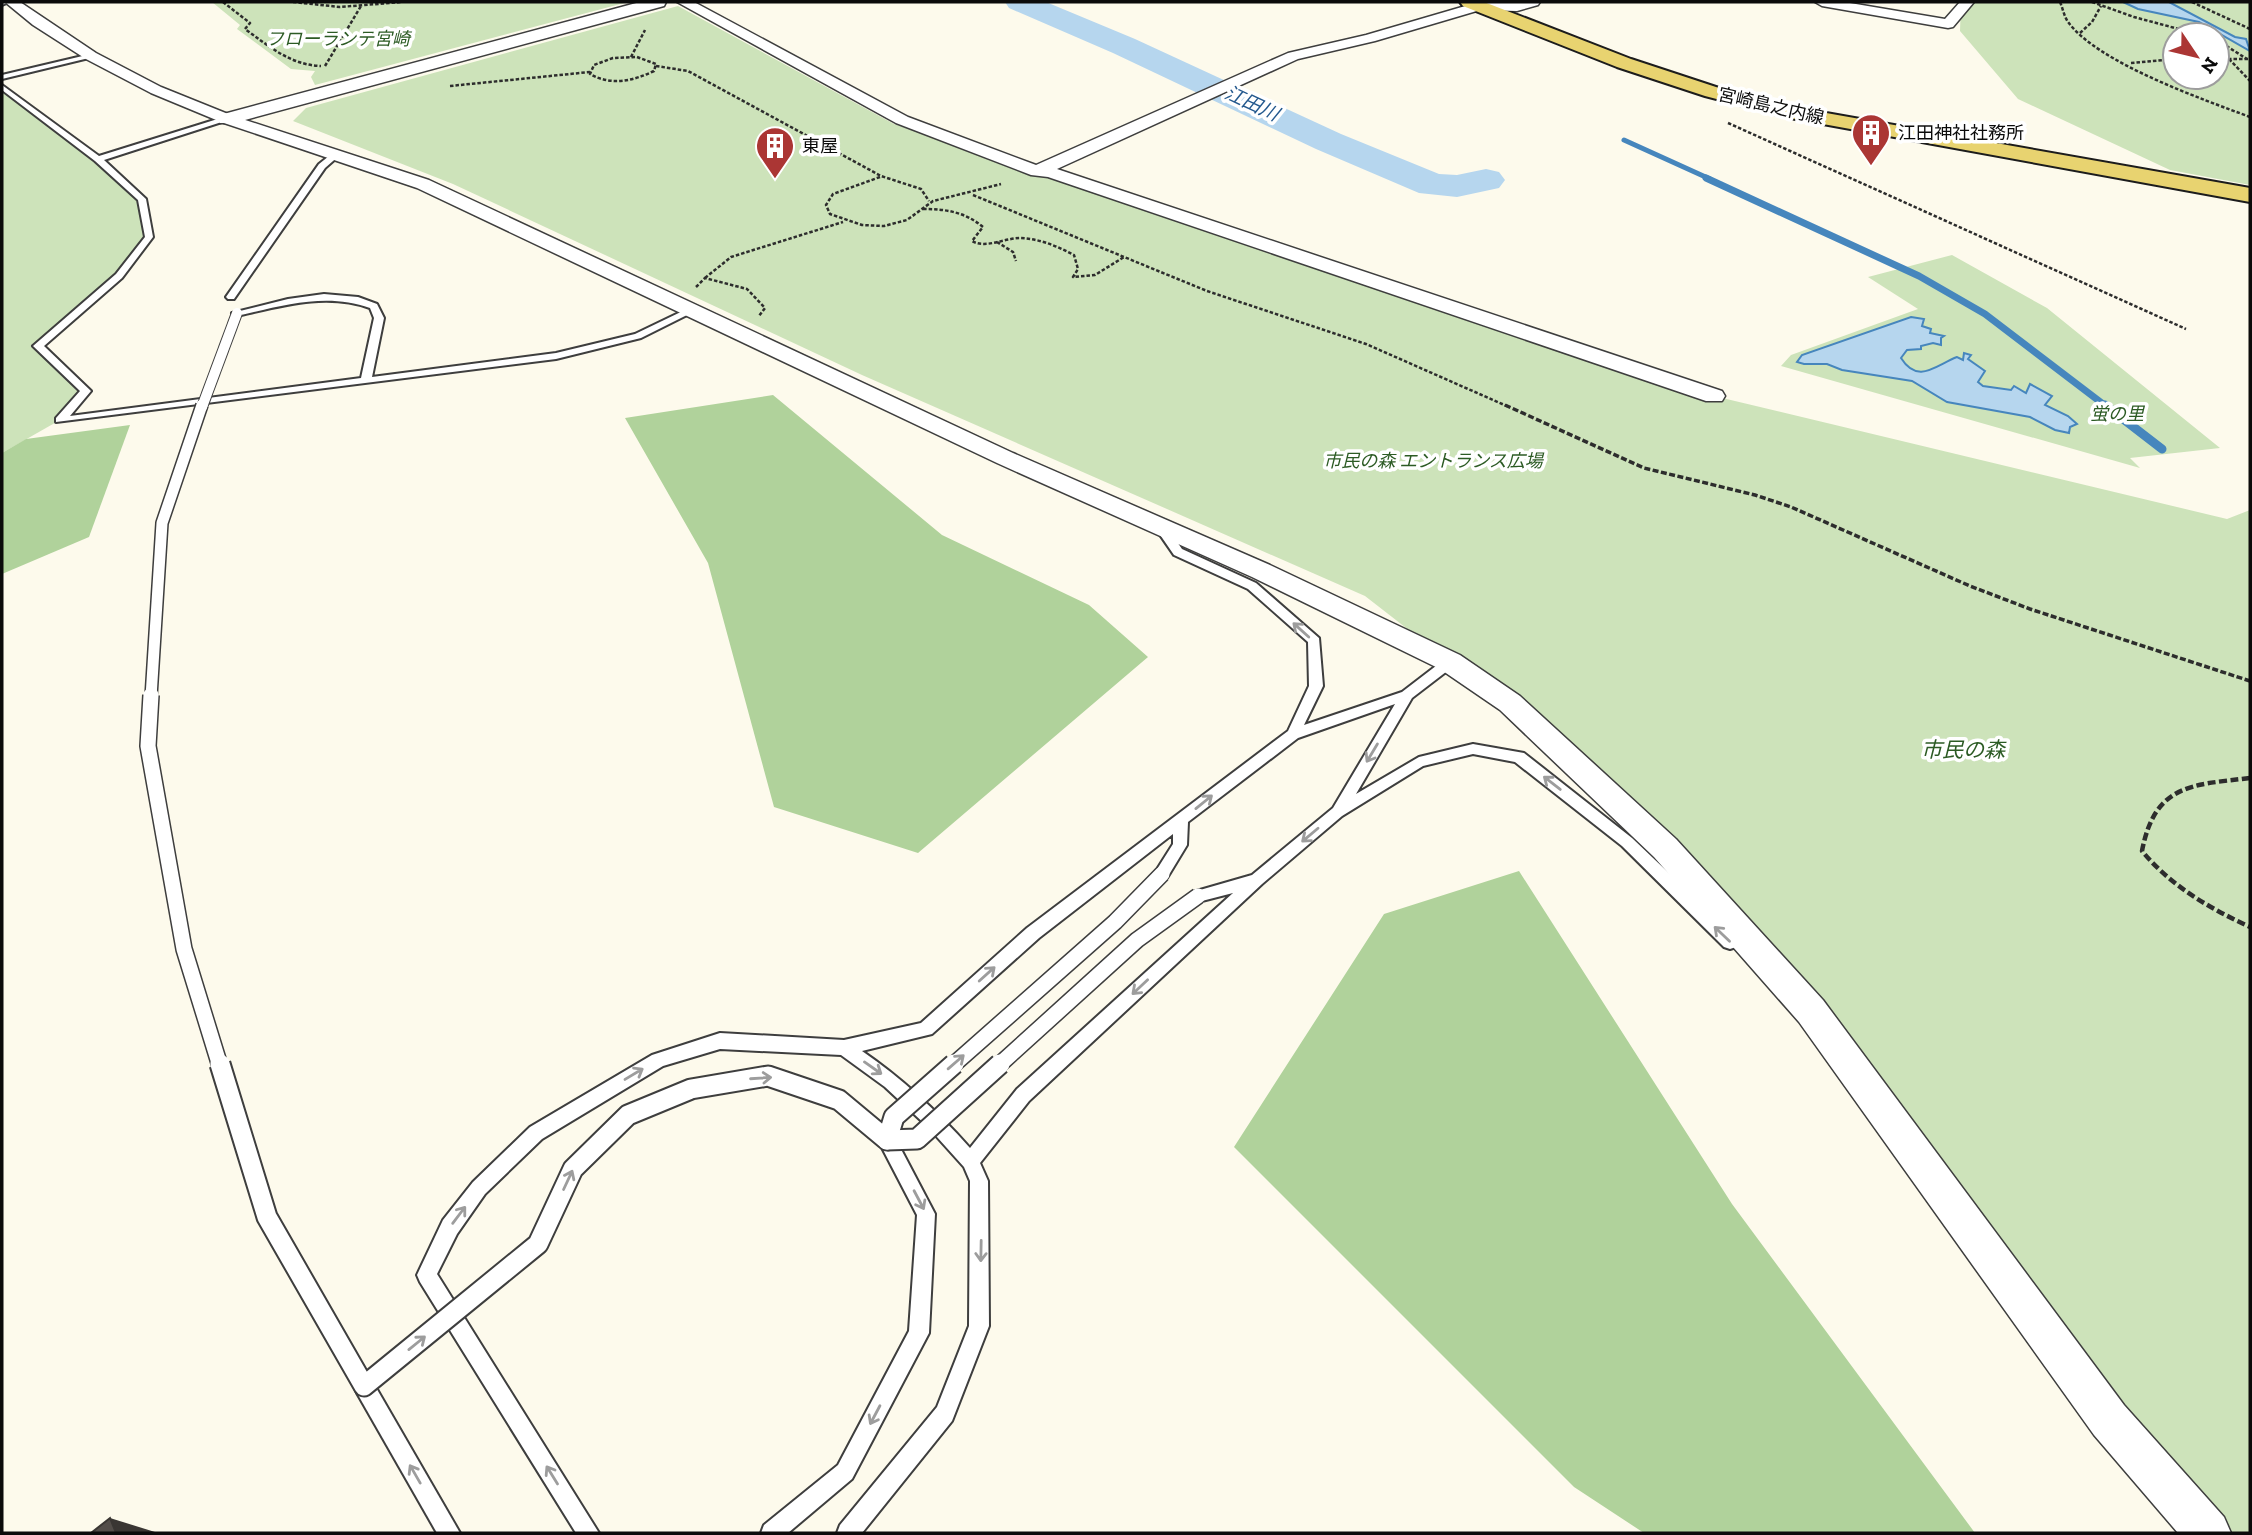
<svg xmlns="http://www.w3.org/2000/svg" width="2252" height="1535" font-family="'Zilla Slab','Noto Sans JP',serif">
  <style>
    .green { fill: #cde3ba; fill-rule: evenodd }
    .forest { fill: #b0d29b }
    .water { fill: #b6d6ee; stroke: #4686bd; stroke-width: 2 }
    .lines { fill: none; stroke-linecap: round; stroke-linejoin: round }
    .stream-far2 { stroke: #4686bd; stroke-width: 5 }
    .stream-far1 { stroke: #4686bd; stroke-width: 7 }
    .stream { stroke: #4686bd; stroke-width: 9 }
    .river { fill: #b6d6ee; fill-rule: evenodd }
    .service-casing { stroke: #3e3e3e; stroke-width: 4 }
    .minor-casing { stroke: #3e3e3e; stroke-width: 3 }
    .tertiary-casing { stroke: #3e3e3e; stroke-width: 3 }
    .primary-casing { stroke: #1c1c1c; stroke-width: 4 }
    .path-far2 { stroke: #2d2d2d; stroke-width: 2.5; stroke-dasharray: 3.5 2; stroke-linecap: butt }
    .path-far1 { stroke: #2d2d2d; stroke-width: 3.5; stroke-dasharray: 6 2.5; stroke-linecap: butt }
    .path { stroke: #2d2d2d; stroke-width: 4.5; stroke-dasharray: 8 3.5; stroke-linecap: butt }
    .service { fill: #fff; fill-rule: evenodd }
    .minor { fill: #fff; fill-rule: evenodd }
    .tertiary { fill: #fff; fill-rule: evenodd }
    .primary { fill: #e8d370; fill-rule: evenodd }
    .service-bridge-far3-casing { stroke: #3e3e3e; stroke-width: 12; stroke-linecap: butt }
    .service-bridge-far2-casing { stroke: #3e3e3e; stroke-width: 14; stroke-linecap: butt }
    .service-bridge-far1-casing { stroke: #3e3e3e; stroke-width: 18; stroke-linecap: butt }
    .service-bridge-casing { stroke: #3e3e3e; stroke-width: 23; stroke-linecap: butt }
    .service-bridge-far3 { stroke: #fff; stroke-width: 10 }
    .service-bridge-far2 { stroke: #fff; stroke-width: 11 }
    .service-bridge-far1 { stroke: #fff; stroke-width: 15 }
    .service-bridge { stroke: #fff; stroke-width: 19 }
    .shaded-wall { fill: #3a3633 }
    .building { fill: #534d49; stroke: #3a3633; stroke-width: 2 }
    .oneway { stroke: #9d9d9d }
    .labels { text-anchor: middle; stroke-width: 7; stroke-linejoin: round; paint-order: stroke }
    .far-park-label { font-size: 18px; font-style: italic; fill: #2c5b24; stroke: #fff }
    .far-street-label { font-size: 18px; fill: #0b0b0b; stroke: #fff }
    .far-poi-label { font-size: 18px; fill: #0b0b0b; stroke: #fff; text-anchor: start }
    .far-water-label { font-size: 19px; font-style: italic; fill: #24598e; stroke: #fff }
    .park-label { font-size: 21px; font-style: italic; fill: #2c5b24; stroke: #fff }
  </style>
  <rect width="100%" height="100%" fill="#fdfaec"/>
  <g class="green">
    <polygon points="212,2 628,2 315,85 311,77 315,71 291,69 237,29 240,25"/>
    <path d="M1961 2H2250V185L2170 170 2018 99 1960 31ZM2175 35H2217V77H2175Z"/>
    <polygon points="678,6 894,124 1714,396 2227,519 2250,510 2250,1533 2208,1533 2109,1420 1665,848 1450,662 1365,596 862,375 453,184 293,121 306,108"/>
    <polygon points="2,87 98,159 142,199 149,237 119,276 39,346 86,391 60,420 2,453"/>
    <polygon points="1952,255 2047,308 2220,448 2130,458 2140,468 1781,366 1791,355 1918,309 1868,277"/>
  </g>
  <g class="forest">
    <polygon points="773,395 942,535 1089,605 1148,657 918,853 774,807 708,563 625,418"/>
    <polygon points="130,425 89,537 2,574 2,453 26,439"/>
    <polygon points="1519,871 1732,1204 1975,1533 1644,1533 1574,1487 1234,1147 1384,914"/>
  </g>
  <g class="water">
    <polygon points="2123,2 2169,2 2235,37 2246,39 2250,51 2199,22 2138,9"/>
    <path d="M1911 317 1924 319 1922 326 1931 329 1930 333 1944 336 1941 338V345L1933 343 1921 346V349L1907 350 1901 358C1918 385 1936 365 1957 357L1963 360 1964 353 1971 355 1968 359 1985 371 1978 382 1983 386 2011 390 2014 386 2026 393 2030 384 2052 396 2045 405 2068 416 2077 424 2070 427 2069 433 2055 430 2030 417 1947 402 1912 381 1842 370 1827 364H1804L1797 362 1802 355Z"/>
  </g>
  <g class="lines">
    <polyline class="stream-far2" points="1624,140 1710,179"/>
    <polyline class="stream-far1" points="1706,178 1919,276 1985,314 2107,407"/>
    <polyline class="stream" points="2105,405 2162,449"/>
    <polygon class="river" points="1005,2 1046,2 1135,39 1341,134 1439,174 1457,175 1486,169 1499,172 1505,180 1499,188 1457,197 1419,193 1316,149 1113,53 1009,8"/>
    <defs>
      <g id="service">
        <polygon points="2,2 9,2 2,5"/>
        <polygon points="91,54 93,57 2,79 2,75"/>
        <path d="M2 85 99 156 224 117 231 119 104 160 146 199 153 237 122 278 44 346 91 391 70 416 361 378 374 318 370 308C326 292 281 306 237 316L232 313 288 299 324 294 358 297 377 304 384 318 372 377 556 353 635 334 687 309 695 311 641 338 556 359 56 422V418L80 391 33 346 116 274 145 237 138 200 95 161 2 90Z"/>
        <polygon points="334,152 341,154 325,168 234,299 228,299 226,297 319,164"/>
        <path d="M1160 522 1164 523 1182 549 1256 583 1319 638 1323 686 1304 725 1402 692 1445 659H1455L1456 662 1455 665 1412 698 1356 794 1419 757 1473 744 1524 753 1632 838 1736 937 1738 942 1736 947 1730 949 1724 947 1622 846 1515 762 1473 754 1423 766 1342 816 1262 884 1029 1101 980 1163 988 1181 989 1326 952 1421 862 1533H837L840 1525 937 1407 969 1326 970 1181 964 1167 928 1127 885 1087 841 1055 720 1049 663 1066 542 1139 485 1194 457 1234 437 1274 599 1533H576L420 1282 417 1275 443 1220 473 1182 530 1127 652 1055 720 1033 844 1040 921 1023 1027 928 1288 731 1309 686 1308 642 1248 589 1174 555 1154 526ZM1395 704 1333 808 1252 875 1193 892 1190 896 1193 900 1198 902 1233 893 1017 1089 970 1148C937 1111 903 1079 862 1051L932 1034 1039 938 1173 834V844L1154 874 1157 878 1162 880 1167 878 1187 845 1188 822 1298 738Z"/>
        <polygon points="887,1132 893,1134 935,1214 929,1333 852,1479 788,1533 761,1533 764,1525 838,1465 909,1331 917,1215 878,1140 881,1134"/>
        <polygon points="364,1376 371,1379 460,1533 437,1533 357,1393 354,1386 357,1379"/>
      </g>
      <g id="minor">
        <polygon points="5,2 20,2 96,53 161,87 233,116 429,180 1013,453 1270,565 1460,655 1520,696 1676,839 1823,1000 2124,1405 2224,1517 2231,1533 2178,1533 2094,1435 1799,1022 1654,857 1500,710 1440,669 1252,577 997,463 417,188 221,122 151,93 86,59 33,25"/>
        <polygon points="677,2 694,2 908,117 1036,165 1288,53 1366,35 1479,2 1540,2 1538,5 1517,11 1480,10 1375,41 1298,59 1057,169 1722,391 1725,396 1722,401 1706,401 1048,177 1031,175 896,123"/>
        <polygon points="1815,2 1844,2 1945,19 1960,2 1974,2 1953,27 1948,28 1822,6"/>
      </g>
      <polygon id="tertiary" points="640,2 666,2 664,6 234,123 220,123 217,119 220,115"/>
      <polygon id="primary" points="1460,2 1484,2 1631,59 1719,88 1798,108 2250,188 2250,202 1790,118 1705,96 1617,67 1463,6"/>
    </defs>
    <use href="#service" class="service-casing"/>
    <use href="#minor" class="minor-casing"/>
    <use href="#tertiary" class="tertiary-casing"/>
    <use href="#primary" class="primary-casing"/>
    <g class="path-far2">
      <path d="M223 2 250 23 245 29C269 46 290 65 321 66"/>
      <polyline points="293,2 340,7 402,2"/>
      <path d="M2060 2C2063 9 2064 16 2068 22 2098 63 2202 99 2250 117"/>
      <polyline points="2092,2 2134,17 2201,35"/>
      <polyline points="2192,2 2250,29"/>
      <polyline points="2080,33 2092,22 2101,6"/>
      <polyline points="2217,40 2247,59"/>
      <polyline points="631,57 645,30"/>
      <path d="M637 57 656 64 654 71C633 81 611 86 590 74L594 65 613 58Z"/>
      <polyline points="2217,59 2250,59"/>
      <polyline points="2229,59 2250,81"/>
      <polyline points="2131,63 2175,59"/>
      <polyline points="325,66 361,6"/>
      <polyline points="656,66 688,71 881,176 921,189 929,201"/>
      <polyline points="450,86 590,72"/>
      <polyline points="1728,123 2186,329"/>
      <polyline points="880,177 833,194 826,205 830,214 862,225 884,226 907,220 933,201 1001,184"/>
      <polyline points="973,195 1207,291 1366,344 1509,407"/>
      <path d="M923 209C946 209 965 212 983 227L972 241C986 249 1004 238 1021 238 1040 239 1057 246 1074 255L1078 269 1073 277 1095 275 1124 257"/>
      <polyline points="997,242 1013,252 1016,261"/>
      <polyline points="705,278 731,257 843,222"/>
      <polyline points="696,287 705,278 747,289 765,308 759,316"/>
    </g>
    <polyline class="path-far1" points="1505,405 1644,468 1755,495 1791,507 1970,586 2030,609 2250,681"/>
    <path class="path" d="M2250 778C2191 785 2155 784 2142 851 2171 886 2209 908 2250 927"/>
    <use href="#service" class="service"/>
    <use href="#minor" class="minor"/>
    <use href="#tertiary" class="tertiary"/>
    <use href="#primary" class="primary"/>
    <defs>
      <polyline id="service-bridge-far3" points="202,407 237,313"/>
      <polyline id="service-bridge-far2" points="151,697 162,523 202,405"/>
      <g id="service-bridge-far1">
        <polyline points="151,695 148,746 184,949 220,1066"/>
        <polyline points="952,1066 1115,922 1162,874"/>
        <polyline points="998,1066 1137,940 1198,896"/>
      </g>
      <g id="service-bridge">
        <polyline points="220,1064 267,1217 364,1386 538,1244 573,1169 628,1115 691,1089 768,1076 839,1100 887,1140 894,1117 954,1064"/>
        <polyline points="887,1140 917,1139 1000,1064"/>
      </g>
    </defs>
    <use href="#service-bridge-far3" class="service-bridge-far3-casing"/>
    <use href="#service-bridge-far2" class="service-bridge-far2-casing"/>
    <use href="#service-bridge-far1" class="service-bridge-far1-casing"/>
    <use href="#service-bridge" class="service-bridge-casing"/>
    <use href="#service-bridge-far3" class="service-bridge-far3"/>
    <use href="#service-bridge-far2" class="service-bridge-far2"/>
    <use href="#service-bridge-far1" class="service-bridge-far1"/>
    <use href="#service-bridge" class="service-bridge"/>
  </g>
  <polygon class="shaded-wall" points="110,1518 155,1532 155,1533 116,1533"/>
  <polygon class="building" points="110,1518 116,1533 91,1533"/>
  <defs><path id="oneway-shaft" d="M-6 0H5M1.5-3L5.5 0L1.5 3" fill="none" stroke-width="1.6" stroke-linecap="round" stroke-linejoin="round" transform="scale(1.75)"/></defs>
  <g class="oneway">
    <use href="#oneway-shaft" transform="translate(1301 630) rotate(-138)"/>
    <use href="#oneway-shaft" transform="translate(1372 753) rotate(121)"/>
    <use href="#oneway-shaft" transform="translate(1552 783) rotate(-142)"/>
    <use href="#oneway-shaft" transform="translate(1204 802) rotate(-39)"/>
    <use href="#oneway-shaft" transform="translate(1310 835) rotate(140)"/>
    <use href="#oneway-shaft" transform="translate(1722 934) rotate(-136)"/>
    <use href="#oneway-shaft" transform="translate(987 974) rotate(-42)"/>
    <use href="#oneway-shaft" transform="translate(1140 987) rotate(137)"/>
    <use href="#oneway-shaft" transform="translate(956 1062) rotate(-41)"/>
    <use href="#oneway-shaft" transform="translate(873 1068) rotate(35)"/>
    <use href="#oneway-shaft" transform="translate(634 1074) rotate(-31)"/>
    <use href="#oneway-shaft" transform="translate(761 1078) rotate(-4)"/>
    <use href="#oneway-shaft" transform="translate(568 1180) rotate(-65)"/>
    <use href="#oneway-shaft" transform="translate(919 1200) rotate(62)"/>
    <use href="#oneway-shaft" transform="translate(459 1215) rotate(-53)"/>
    <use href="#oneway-shaft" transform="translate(981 1251) rotate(91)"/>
    <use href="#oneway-shaft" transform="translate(417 1343) rotate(-39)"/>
    <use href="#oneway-shaft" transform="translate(875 1415) rotate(118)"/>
    <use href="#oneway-shaft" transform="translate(415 1474) rotate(-120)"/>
    <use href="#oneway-shaft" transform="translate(552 1475) rotate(-122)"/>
  </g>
  <defs>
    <symbol id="building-pin" viewBox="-11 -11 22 30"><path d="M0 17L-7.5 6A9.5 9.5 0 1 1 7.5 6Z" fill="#ab3634" stroke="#fff"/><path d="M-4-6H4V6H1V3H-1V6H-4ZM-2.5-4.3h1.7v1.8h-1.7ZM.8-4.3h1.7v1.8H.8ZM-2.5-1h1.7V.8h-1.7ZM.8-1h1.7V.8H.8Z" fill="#fff"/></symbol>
  </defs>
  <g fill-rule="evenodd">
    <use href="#building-pin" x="1849" y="111" width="44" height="60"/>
    <use href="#building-pin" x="753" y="124" width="44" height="60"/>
  </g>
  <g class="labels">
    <g class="far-park-label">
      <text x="338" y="45">フローランテ宮崎</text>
      <text x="2117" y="420">蛍の里</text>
      <text x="1433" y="467">市民の森 エントランス広場</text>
    </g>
    <g class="far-street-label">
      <text transform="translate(1771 106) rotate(13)" y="6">宮崎島之内線</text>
    </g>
    <g class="far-poi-label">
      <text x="1898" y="139">江田神社社務所</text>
      <text x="802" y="152">東屋</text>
    </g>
    <g class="far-water-label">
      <text transform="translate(1252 103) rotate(25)" y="7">江田川</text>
    </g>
    <g class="park-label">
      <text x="1963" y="757">市民の森</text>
    </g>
  </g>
  <rect width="2252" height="1535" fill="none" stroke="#0b0b0b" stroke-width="7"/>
  <g transform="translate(2196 56) rotate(125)"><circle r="33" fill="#ffffff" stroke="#9d9d9d" stroke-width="2"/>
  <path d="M0-5L12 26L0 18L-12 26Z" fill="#ab3634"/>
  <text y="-10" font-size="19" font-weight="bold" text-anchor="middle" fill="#0b0b0b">N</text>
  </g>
</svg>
